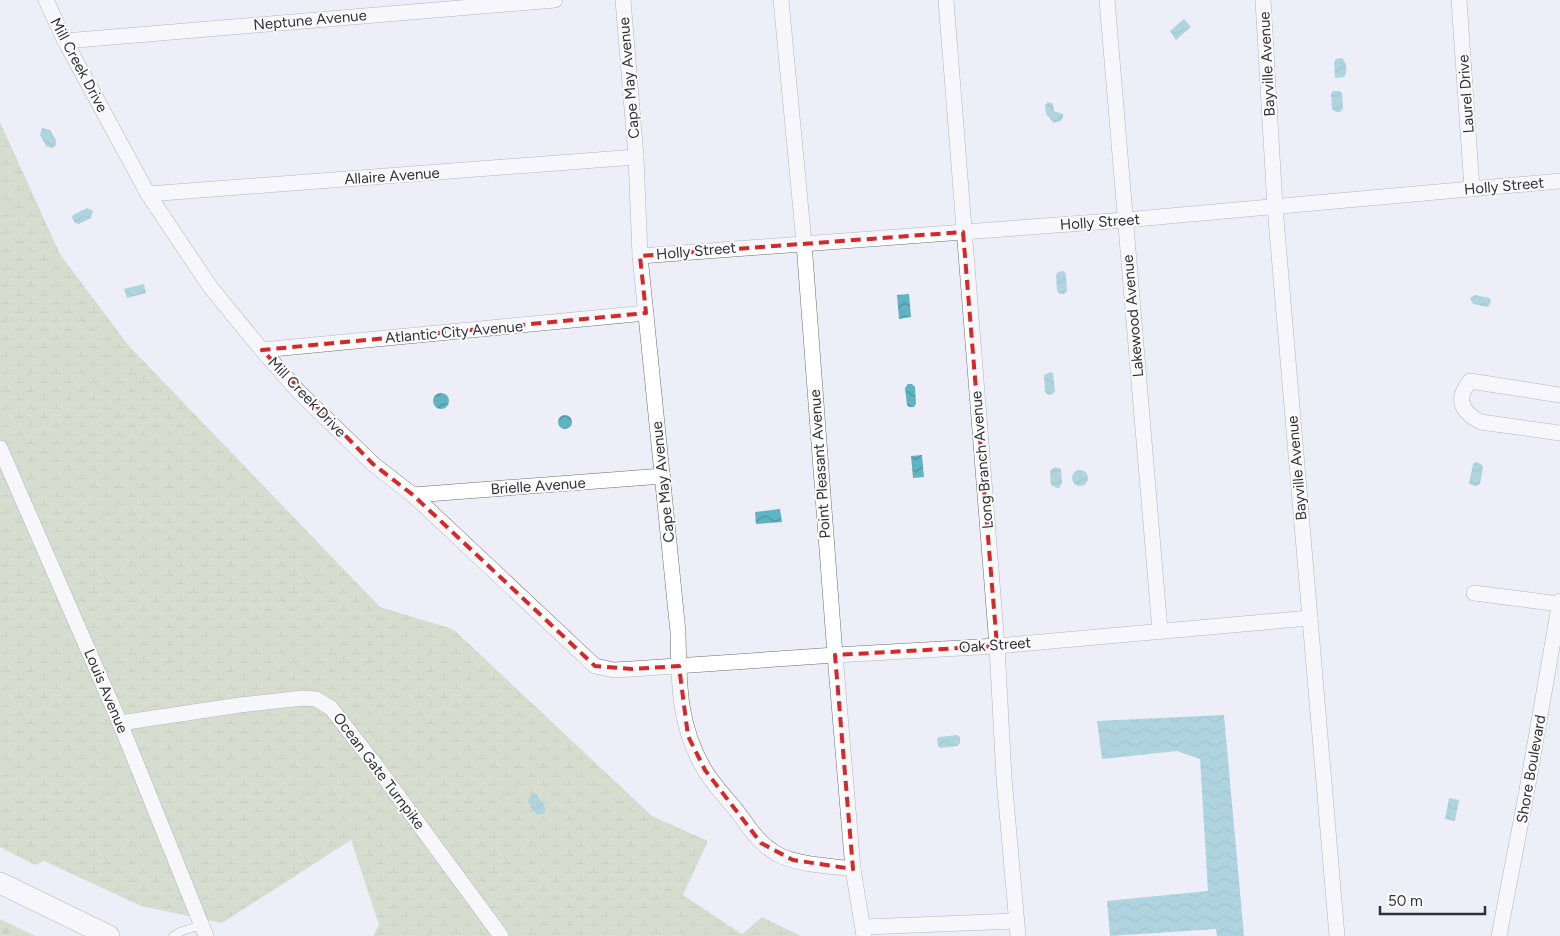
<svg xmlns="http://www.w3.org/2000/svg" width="1560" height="936" font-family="Figtree,sans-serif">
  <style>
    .forest { fill: url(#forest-firs) }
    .wetland { fill: url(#wetland-marsh) }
    .water { fill: url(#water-waves) }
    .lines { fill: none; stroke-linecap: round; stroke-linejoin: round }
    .lane-casing { stroke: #6d6d76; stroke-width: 9 }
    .street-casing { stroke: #6d6d76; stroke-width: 16 }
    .secondary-casing { stroke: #6d6d76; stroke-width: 22 }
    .lane { stroke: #fff; stroke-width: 8 }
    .street { stroke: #fff; stroke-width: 15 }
    .secondary { stroke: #fff; stroke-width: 21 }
    .marked { fill: none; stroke: #d62828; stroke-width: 4; stroke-dasharray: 10 6; stroke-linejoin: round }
    .labels { text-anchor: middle; stroke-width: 4; stroke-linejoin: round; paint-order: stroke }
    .street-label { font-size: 15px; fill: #313135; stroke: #fcfcfe }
  </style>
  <defs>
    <pattern id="forest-firs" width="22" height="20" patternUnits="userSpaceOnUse" patternTransform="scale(1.25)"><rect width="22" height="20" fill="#bac89b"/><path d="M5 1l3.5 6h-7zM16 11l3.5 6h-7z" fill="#a0ac86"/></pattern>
    <pattern id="wetland-marsh" width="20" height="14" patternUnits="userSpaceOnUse" patternTransform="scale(1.25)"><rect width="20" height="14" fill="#bac89b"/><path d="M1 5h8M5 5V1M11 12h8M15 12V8" fill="none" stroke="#a0ac86"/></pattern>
    <pattern id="water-waves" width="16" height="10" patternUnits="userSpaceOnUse" patternTransform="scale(1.25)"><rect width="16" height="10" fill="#5fb4c1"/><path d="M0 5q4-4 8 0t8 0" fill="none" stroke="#4f939e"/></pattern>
  </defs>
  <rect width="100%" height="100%" fill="#eeeef8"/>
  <polygon class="forest" points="0,919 35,936 0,936"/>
  <polygon class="wetland" points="0,122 60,254 129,346 380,607 453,629 652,816 708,841 683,895 742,934 762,917 801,936 373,936 379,925 351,840 222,923 141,906 44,861 35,865 0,847"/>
  <g class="water">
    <polygon points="1184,19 1191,27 1176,40 1170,31"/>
    <path d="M1342 58C1347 63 1348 72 1344 77L1335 78 1334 62 1336 59Z"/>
    <polygon points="1333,91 1339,91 1342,93 1343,109 1340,112 1336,112 1332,109 1331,94"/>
    <polygon points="1048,102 1053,104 1054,111 1063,114 1063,118 1060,121 1054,123 1046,114 1045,105"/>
    <polygon points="42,128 50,130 56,140 56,145 52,148 46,146 40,135"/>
    <polygon points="87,208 93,211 91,218 79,224 75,223 72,218 73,215"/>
    <polygon points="1063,271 1066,274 1067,291 1064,294 1060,294 1057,291 1056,275 1058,272"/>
    <polygon points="144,284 146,293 127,298 124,289"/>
    <polygon points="909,294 911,317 899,319 897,295"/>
    <polygon points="1475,295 1489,298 1491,300 1490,304 1487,307 1473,304 1470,298"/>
    <polygon points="1050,372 1053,373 1055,391 1053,394 1048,395 1045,392 1044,375"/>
    <polygon points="908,384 912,384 915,387 916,404 914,407 909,407 907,405 905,388"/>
    <circle cx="441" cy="401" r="8"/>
    <circle cx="565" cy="422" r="7"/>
    <polygon points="922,455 924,477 913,478 911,456"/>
    <polygon points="1476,462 1481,464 1483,467 1480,484 1476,486 1469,484 1473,464"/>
    <polygon points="1055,467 1061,469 1062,483 1059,488 1057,488 1051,485 1050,471"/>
    <circle cx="1080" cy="478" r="8"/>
    <polygon points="780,509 782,522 756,524 755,512"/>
    <polygon points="1224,715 1244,936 1217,936 1216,929 1110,936 1107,901 1208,891 1200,759 1177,751 1102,759 1097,721"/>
    <polygon points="957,735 960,737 960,743 957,746 940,748 938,745 937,739 939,737"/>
    <polygon points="532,794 536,794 545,807 545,812 541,815 536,814 528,802 529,797"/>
    <polygon points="1449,798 1459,800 1455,821 1445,819"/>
  </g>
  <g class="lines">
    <defs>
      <polyline id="lane" points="173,936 182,931 202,925"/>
      <g id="street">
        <polyline points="46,0 65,41 148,194 211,288 262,350 299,392 373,464 413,495 595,666 614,670 632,669 835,655 997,646 1310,618"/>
        <path d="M623 0 636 157 640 256 678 632C679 683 678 724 704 769 713 784 726 798 737 811 749 828 760 845 779 855 799 865 831 866 853 869"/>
        <polyline points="781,0 804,243 835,655 853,869 864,936"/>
        <polyline points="946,0 997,646 1004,778 1018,936"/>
        <polyline points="1107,0 1160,631"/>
        <polyline points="1263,0 1275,207 1337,936"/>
        <polyline points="1459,0 1472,189"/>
        <polyline points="65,41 555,0"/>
        <polyline points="148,194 636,157"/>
        <polyline points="640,256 1125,220 1560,181"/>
        <polyline points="262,350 646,313"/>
        <path d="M1560 395 1470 381C1455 399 1461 412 1481 422L1560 433"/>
        <polyline points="0,448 120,723 206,936"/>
        <polyline points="413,495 663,476"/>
        <polyline points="1474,593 1560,604"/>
        <polyline points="120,723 240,705 303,698 316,699 331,708 374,763 501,936"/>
        <polyline points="864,927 1016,921"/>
        <polyline points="1499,936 1527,790 1560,601"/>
      </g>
      <polyline id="secondary" points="0,883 109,936"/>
    </defs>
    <use href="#lane" class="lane-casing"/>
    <use href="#street" class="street-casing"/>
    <use href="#secondary" class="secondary-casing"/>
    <use href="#lane" class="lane"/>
    <use href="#street" class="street"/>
    <use href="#secondary" class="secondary"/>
  </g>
  <path d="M0 0H1560V936H0ZM963 232 997 646 835 655 853 869 793 860 761 843 705 770 688 736 679 666 632 669 595 666 413 495 373 464 262 350 646 313 640 256Z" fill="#eeeef8" fill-opacity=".55" fill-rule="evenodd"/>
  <path class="marked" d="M963 232 997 646 835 655 853 869 793 860 761 843 705 770 688 736 679 666 632 669 595 666 413 495 373 464 262 350 646 313 640 256Z"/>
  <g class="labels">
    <g class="street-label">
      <text transform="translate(310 20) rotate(-5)" y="5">Neptune Avenue</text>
      <text transform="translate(1267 64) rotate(-93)" y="5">Bayville Avenue</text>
      <text transform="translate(79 65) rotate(62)" y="5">Mill Creek Drive</text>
      <text transform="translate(629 78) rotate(-95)" y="5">Cape May Avenue</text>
      <text transform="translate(1466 94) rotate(-94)" y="5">Laurel Drive</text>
      <text transform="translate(392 176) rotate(-4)" y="5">Allaire Avenue</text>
      <text transform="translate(1504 186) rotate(-5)" y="5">Holly Street</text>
      <text transform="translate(1100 222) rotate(-4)" y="5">Holly Street</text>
      <text transform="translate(696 251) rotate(-5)" y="5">Holly Street</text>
      <text transform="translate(1133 316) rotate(-95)" y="5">Lakewood Avenue</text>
      <text transform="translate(454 332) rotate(-5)" y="5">Atlantic City Avenue</text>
      <text transform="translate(307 397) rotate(46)" y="5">Mill Creek Drive</text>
      <text transform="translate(982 460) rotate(-95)" y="5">Long Branch Avenue</text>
      <text transform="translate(820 464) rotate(-94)" y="5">Point Pleasant Avenue</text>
      <text transform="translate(1297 468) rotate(-95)" y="5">Bayville Avenue</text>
      <text transform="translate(663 482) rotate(-96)" y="5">Cape May Avenue</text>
      <text transform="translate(538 486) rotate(-4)" y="5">Brielle Avenue</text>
      <text transform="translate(995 645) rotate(-4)" y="5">Oak Street</text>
      <text transform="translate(106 691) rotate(67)" y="5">Louis Avenue</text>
      <text transform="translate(1531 769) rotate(-80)" y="5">Shore Boulevard</text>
      <text transform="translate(379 771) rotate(53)" y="5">Ocean Gate Turnpike</text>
    </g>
  </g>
  <path d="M1380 906v8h105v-8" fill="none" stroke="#313135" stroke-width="2.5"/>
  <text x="1388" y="906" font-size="15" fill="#313135" stroke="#fcfcfe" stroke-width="4" paint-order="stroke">50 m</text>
</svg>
